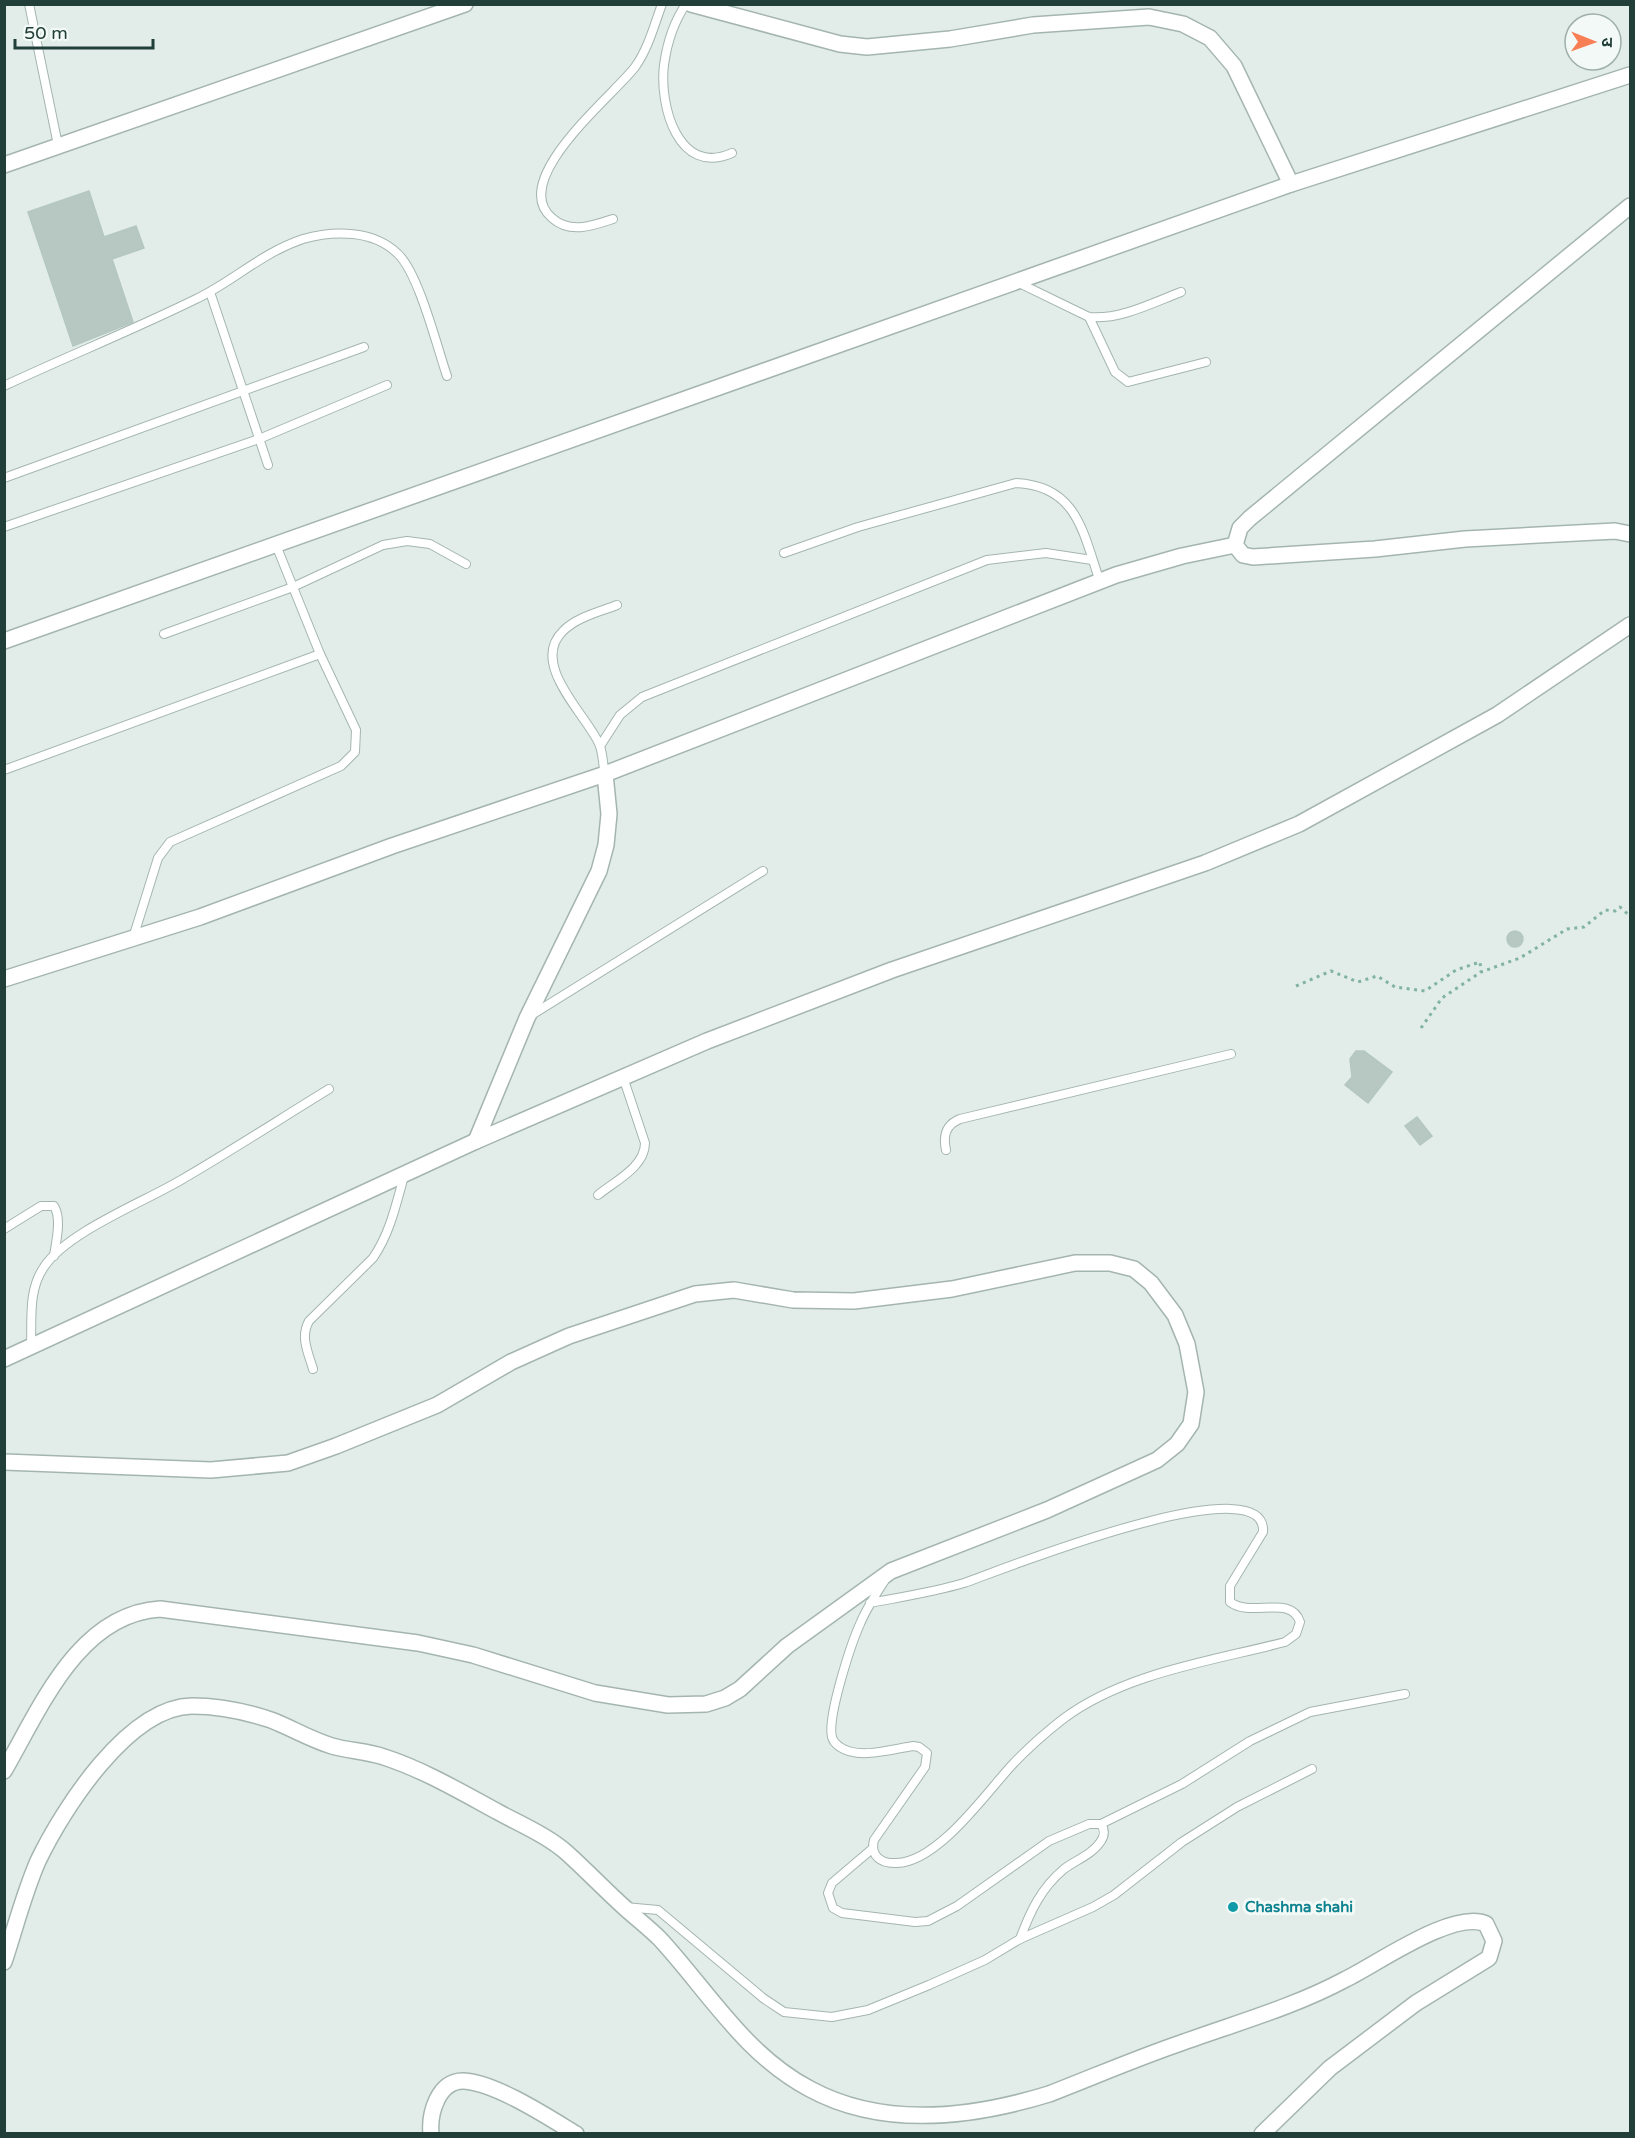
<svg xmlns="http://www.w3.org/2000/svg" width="1635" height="2138" font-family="'Varela Round','Noto Sans Devanagari',sans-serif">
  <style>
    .building { fill: #b7c8c2; stroke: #b4c7c0; stroke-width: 1.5 }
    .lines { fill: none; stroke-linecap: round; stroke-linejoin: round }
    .lane-casing { stroke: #a4b5b0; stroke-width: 10 }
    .street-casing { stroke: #a4b5b0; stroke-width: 18 }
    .path { stroke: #81b2a4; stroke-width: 3; stroke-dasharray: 3 4.5; stroke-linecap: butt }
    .lane { stroke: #fff; stroke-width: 8 }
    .street { stroke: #fff; stroke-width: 15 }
    .culture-dot { fill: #0f9aa8; stroke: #f3f9f6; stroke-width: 2 }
    .labels { text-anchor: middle; stroke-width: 6; stroke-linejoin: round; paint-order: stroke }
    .culture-label { font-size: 15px; font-weight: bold; fill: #0d838f; stroke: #f3f9f6; text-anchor: start }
  </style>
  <rect width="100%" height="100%" fill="#e2ede9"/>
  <g class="building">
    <polygon points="89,191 104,237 136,226 144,248 112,259 133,322 73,346 28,212"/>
    <circle cx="1515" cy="939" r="8"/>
    <polygon points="1356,1051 1364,1051 1392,1072 1368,1103 1345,1085 1352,1077 1350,1059"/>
    <polygon points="1417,1117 1432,1136 1420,1145 1405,1126"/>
  </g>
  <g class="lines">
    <defs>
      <g id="lane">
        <polyline points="29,4 58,145"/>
        <path d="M686 4C673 23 667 43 664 65 659 105 678 177 732 153"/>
        <path d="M613 219C592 226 570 234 552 218 507 180 614 95 635 67 648 49 654 26 662 4"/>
        <path d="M1017 282 1089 317C1120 320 1152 303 1181 292"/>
        <polyline points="210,292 268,465"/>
        <polyline points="1089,317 1115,372 1128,382 1206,362"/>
        <path d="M4 386C68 356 133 330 196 299 234 281 261 253 303 239 334 230 374 230 398 254 419 274 437 347 447 376"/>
        <polyline points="4,478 364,347"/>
        <polyline points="4,527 259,439 387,385"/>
        <path d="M784 553 858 527 1016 483C1077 486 1083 532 1100 582"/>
        <polyline points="164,634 293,587 383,545 407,541 430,544 466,564"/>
        <polyline points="600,746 620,715 642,697 987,560 1046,553 1092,560"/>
        <polyline points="4,770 320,654"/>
        <path d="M605 774C603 766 603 755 600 746 590 718 528 665 563 631 577 617 599 612 617 605"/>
        <polyline points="133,938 158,858 170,842 341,766 355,752 356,730 320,654 276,545"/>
        <polyline points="530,1016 763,871"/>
        <path d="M946 1150C943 1136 945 1125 960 1119L1231 1054"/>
        <path d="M598 1195C615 1181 645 1167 645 1143L623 1077"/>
        <path d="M4 1229 41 1206H54C62 1219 56 1241 54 1256"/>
        <path d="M31 1346C32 1319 28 1290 44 1267 67 1232 144 1202 181 1180 231 1151 280 1119 329 1089"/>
        <path d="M313 1369C308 1352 300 1337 309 1321L373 1258C390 1233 396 1205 404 1176"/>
        <path d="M870 1603C901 1597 934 1592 964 1583 996 1572 1268 1462 1263 1532L1230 1586V1602C1251 1618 1291 1594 1300 1622L1296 1634 1285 1642C1212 1661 1124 1673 1063 1719 1045 1733 1028 1748 1012 1765 986 1793 938 1862 897 1863 881 1864 870 1856 874 1840L925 1767 927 1753 919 1747 913 1746C893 1749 858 1760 840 1747 837 1745 833 1741 832 1737 827 1717 851 1644 860 1624 866 1609 876 1594 885 1580"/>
        <polyline points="1101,1824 1182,1784 1250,1741 1310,1712 1405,1694"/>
        <path d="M872 1849 832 1883 828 1893 833 1908 842 1913 915 1922 928 1921 957 1906 1049 1841 1089 1824H1101C1105 1830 1105 1835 1101 1841 1093 1854 1076 1860 1064 1869 1041 1888 1030 1912 1020 1939"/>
        <polyline points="625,1907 658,1910 763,1998 784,2012 832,2017 868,2010 929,1985 985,1960 1020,1939 1093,1907 1114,1895 1182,1842 1237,1807 1312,1769"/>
      </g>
      <g id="street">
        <polyline points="691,4 840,44 867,47 950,39 1033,25 1149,17 1183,24 1210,38 1234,66 1291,184"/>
        <polyline points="4,165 465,4"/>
        <polyline points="1235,545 1240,528 1250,518 1630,206"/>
        <polyline points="1235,545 1243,555 1253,557 1375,549 1465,539 1615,531 1630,534"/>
        <polyline points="4,641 1291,184 1630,75"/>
        <polyline points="4,979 200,917 392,846 605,774"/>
        <polyline points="476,1141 527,1018 599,871 606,845 609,814 605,774 1116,575 1182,556 1235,545"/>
        <polyline points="4,1359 476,1141 707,1041 892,970 1205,863 1299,824 1497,715 1630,625"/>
        <path d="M4 1462 211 1470 288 1463 336 1446 437 1405 511 1362 569 1336 695 1294 734 1290 793 1300 854 1301 952 1289 1075 1263H1110L1134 1269 1151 1283 1175 1315 1187 1344 1196 1392 1191 1424 1177 1444 1157 1460 1047 1510 891 1571 787 1646 740 1689 725 1698 706 1704 668 1705 595 1693 473 1655 418 1643 160 1609C78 1614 40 1709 4 1771"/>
        <path d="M4 1962C15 1929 24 1893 38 1861 63 1809 128 1707 192 1706 217 1706 247 1712 271 1720 292 1728 309 1739 332 1746 349 1751 367 1751 384 1757 424 1770 461 1792 498 1812 520 1824 548 1836 567 1853 587 1871 605 1890 625 1908 636 1918 649 1928 660 1939 708 1991 745 2055 810 2089 884 2129 971 2118 1049 2094 1093 2077 1137 2058 1181 2043 1236 2023 1294 2007 1346 1979 1377 1964 1454 1909 1486 1924L1494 1941 1489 1958 1416 2003 1330 2068 1262 2134"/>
        <path d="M431 2134C429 2114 438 2080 464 2081 496 2083 548 2117 576 2134"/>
      </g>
    </defs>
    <use href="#lane" class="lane-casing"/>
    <use href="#street" class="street-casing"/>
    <g class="path">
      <polyline points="1296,986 1331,971 1358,982 1377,976 1395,987 1425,991 1456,970 1480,962 1481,972"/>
      <polyline points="1421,1028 1442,998 1481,972 1520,958 1567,929 1584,927 1605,910 1615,911 1620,907 1630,916"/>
    </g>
    <use href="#lane" class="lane"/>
    <use href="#street" class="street"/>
  </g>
  <circle class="culture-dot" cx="1233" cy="1907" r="6"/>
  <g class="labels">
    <g class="culture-label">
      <text x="1245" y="1912">Chashma shahi</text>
    </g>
  </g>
  <rect width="1635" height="2138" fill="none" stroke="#213f38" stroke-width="12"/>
  <g transform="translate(1593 42) rotate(91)"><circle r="28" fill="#f3f9f6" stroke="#9fafaa" stroke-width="1.5"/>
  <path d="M0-4.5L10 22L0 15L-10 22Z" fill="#f87f55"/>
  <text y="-9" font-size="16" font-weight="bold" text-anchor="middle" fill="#213f38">उ</text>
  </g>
  <path d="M15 39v9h138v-9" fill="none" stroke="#213f38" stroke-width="3"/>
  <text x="24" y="39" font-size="18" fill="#213f38" stroke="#f3f9f6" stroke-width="4.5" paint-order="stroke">50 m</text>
</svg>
